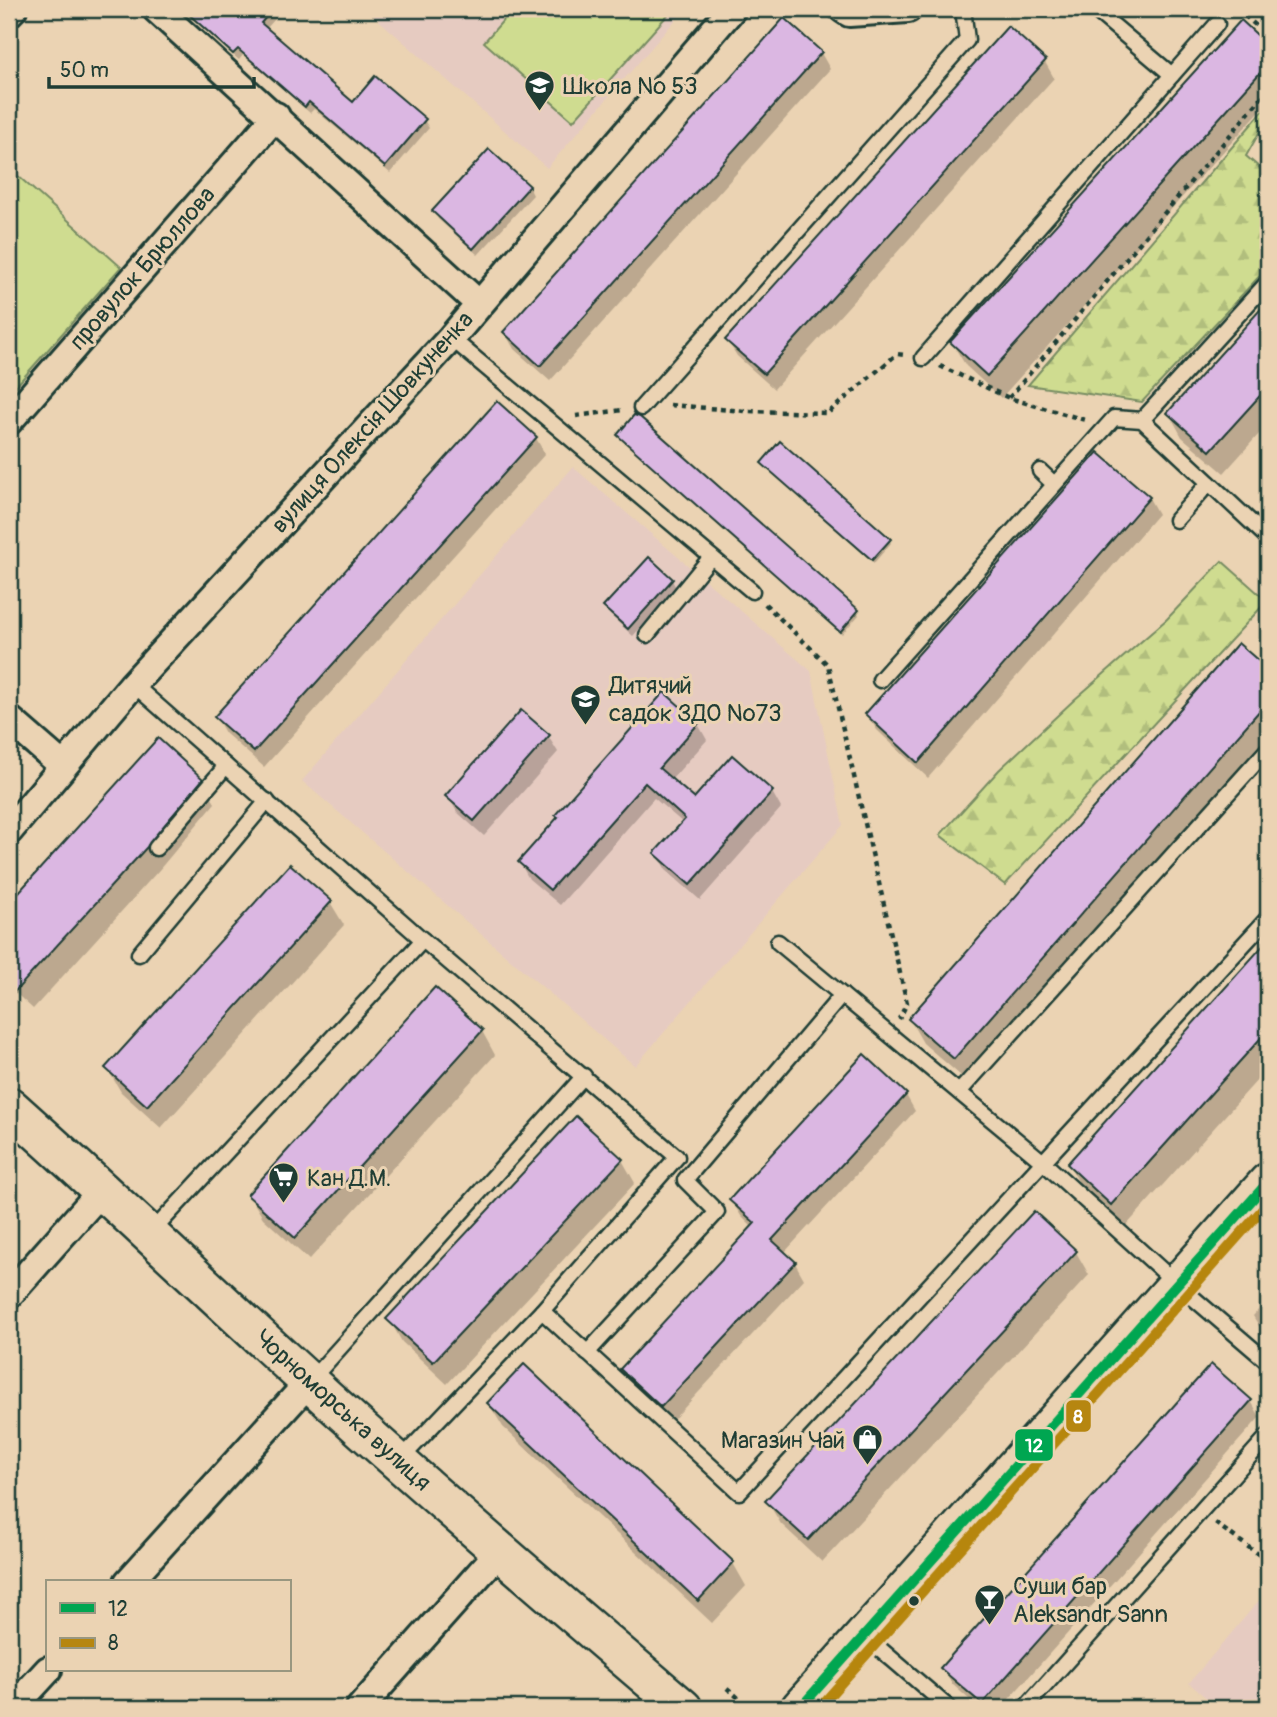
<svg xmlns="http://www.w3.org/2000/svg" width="1277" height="1717" font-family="Pangolin,sans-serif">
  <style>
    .built { fill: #e6cbc1 }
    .forest { fill: url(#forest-firs); stroke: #778c62; stroke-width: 2 }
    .garden { fill: #cfdc90; stroke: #778c62; stroke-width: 2 }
    .shadow { fill: #0003 }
    .building { fill: #dbb7e2; stroke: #1f3d34; stroke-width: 2 }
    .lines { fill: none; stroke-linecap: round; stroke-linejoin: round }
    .lane-casing { stroke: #1f3d34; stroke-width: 19 }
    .street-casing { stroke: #1f3d34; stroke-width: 32 }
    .secondary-casing { stroke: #1f3d34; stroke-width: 42 }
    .path { stroke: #1f3d34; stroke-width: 4.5; stroke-dasharray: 5 5; stroke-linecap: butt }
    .lane { stroke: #ebd3b3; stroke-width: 14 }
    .street { stroke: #ebd3b3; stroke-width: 26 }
    .secondary { stroke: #ebd3b3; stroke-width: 37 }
    .bus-1-casing { stroke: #ebd3b3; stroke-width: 16 }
    .bus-2-casing { stroke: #ebd3b3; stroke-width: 16 }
    .bus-1 { stroke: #00a651; stroke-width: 10 }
    .bus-2 { stroke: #b68610; stroke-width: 10 }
    .bus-dot { fill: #1f3d34; stroke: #ebd3b3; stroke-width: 2.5 }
    .labels { text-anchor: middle; stroke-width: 6; stroke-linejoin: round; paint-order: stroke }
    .poi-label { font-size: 24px; fill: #1f3d34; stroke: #ebd3b3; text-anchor: start }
    .street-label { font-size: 24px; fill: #1f3d34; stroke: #ebd3b3 }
    .line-badge { stroke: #ebd3b3; stroke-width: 2.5 }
    .badge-label { font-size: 19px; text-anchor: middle; font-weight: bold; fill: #fff }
  </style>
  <defs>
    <pattern id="forest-firs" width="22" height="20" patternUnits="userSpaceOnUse" patternTransform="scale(1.75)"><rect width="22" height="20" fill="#cfdc90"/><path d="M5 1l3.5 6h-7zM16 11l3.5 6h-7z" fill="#b1be7d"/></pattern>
  </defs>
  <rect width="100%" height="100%" fill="#ebd3b3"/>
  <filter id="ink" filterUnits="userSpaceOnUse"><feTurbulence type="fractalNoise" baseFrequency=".0143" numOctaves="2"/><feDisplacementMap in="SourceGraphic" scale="14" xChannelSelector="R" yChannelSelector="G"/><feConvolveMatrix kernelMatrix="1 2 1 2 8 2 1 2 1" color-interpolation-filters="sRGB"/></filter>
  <g filter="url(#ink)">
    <g class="built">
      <polygon points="366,9 685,9 547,168"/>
      <polygon points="573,467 811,671 843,825 635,1066 302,781"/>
      <polygon points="1268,1590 1268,1708 1218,1708 1189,1683"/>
    </g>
    <g class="forest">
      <polygon points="1268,105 1268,117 1246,156 1268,175 1268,267 1142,402 1028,385"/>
      <polygon points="1222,561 1267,601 1005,885 940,835 999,770 1074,700 1167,619"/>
    </g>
    <g class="garden">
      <polygon points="513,9 673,9 573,121 484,42"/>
      <polygon points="9,168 121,267 9,394"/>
    </g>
    <g class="shadow">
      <polygon points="185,9 231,9 233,11 235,9 284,9 266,29 353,105 424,120 429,128 390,173 314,109 310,113 243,55 239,60 189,16"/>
      <polygon points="1241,23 1268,47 1268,102 1001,398 966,366 952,343"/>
      <polygon points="1008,29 1045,62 1054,78 774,389 737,356 727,340"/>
      <polygon points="821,53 830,69 550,381 514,349 505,333"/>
      <polygon points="489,151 529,187 533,195 478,255 438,219 434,211"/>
      <polygon points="1268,303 1268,424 1224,473 1182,437 1169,413"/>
      <polygon points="497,404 536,438 545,454 264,767 225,733 216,717"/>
      <polygon points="621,438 857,611 859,615 842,634"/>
      <polygon points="765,467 889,540 891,543 874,563"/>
      <polygon points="1149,498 1158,514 928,778 877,730 867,714"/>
      <polygon points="672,580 676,588 633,636 610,615 606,608"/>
      <polygon points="1239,645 1268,671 1268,739 968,1082 923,1043 910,1020"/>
      <polygon points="698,724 707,740 671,780 694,800 772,792 781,808 700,900 666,870 656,853 683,823 654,798 560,905 529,879 520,863"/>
      <polygon points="548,736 558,752 484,836 457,812 448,796"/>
      <polygon points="159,741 201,780 215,803 159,870 33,1009 9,987 9,905"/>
      <polygon points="330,902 344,925 161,1128 121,1092 107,1068"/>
      <polygon points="1268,943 1268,1068 1125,1227 1082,1188 1069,1165"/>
      <polygon points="435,989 482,1031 495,1055 309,1260 263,1218 249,1195"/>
      <polygon points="906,1095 915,1111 784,1253 795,1263 804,1279 671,1422 631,1386 622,1370 753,1228 741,1216 731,1200"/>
      <polygon points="622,1160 635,1183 447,1384 402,1342 389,1319"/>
      <polygon points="1076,1252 1089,1275 822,1562 781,1524 767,1501"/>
      <polygon points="1268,1299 1268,1341 1253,1316"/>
      <polygon points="1251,1401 1260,1417 1001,1708 979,1708 952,1684 943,1668"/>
      <polygon points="489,1404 733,1563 746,1586 712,1623 503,1427"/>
    </g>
    <g class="building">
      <polygon points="183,9 273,9 261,23 353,102 375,76 426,119 385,167 309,102 305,107 238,49 233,54"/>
      <polygon points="784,18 822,52 540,366 503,332"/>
      <polygon points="1241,20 1268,45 1268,64 987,376 950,342"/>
      <polygon points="1008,26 1046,60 764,374 725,340"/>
      <polygon points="489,149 530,186 473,249 432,211"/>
      <polygon points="1268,301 1268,387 1210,451 1167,413"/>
      <polygon points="497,401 537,437 254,752 214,717"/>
      <polygon points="634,415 640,417 859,610 840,632 617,435"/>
      <polygon points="780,441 891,539 872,560 761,463"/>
      <polygon points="1098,452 1150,497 918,763 865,714"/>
      <polygon points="649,557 673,579 628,629 603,607"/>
      <polygon points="1238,643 1268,669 1268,701 954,1059 908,1019"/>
      <polygon points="664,692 699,723 659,768 694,798 732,755 773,791 690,885 654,853 685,819 645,783 550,890 518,862 558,817 555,815"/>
      <polygon points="521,710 550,735 474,821 445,796"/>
      <polygon points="158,738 203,779 147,847 9,998 9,903"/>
      <polygon points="290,864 332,901 147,1106 105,1068"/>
      <polygon points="1268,940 1268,1030 1111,1205 1067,1164"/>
      <polygon points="435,987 483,1030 295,1238 247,1195"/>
      <polygon points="864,1054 907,1094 772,1240 796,1262 661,1407 620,1369 755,1223 729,1200"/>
      <polygon points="576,1116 623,1159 433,1362 386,1319"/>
      <polygon points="1034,1211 1077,1251 808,1540 765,1501"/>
      <polygon points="524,1364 734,1562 698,1601 487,1403"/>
      <polygon points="1211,1364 1252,1400 982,1704 940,1668"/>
    </g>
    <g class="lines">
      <defs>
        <g id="lane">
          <polyline points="1094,9 1172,75"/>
          <polyline points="451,338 752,591"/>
          <polyline points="923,358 1217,24"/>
          <polyline points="641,408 967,40 963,9"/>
          <polyline points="1142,420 1268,282"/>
          <polyline points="1040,471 1054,484"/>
          <polyline points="1176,520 1209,483"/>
          <polyline points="647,635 711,557"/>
          <polyline points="880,680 1114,418 1142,420 1268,538"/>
          <polyline points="133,684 423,940 677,1157 542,1311 399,1461"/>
          <polyline points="156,848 226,766"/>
          <polyline points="778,942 1043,1162 1268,918"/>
          <polyline points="139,954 267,801"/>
          <polyline points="959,1092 1268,749"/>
          <polyline points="151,1233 423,940"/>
          <polyline points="542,1311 739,1492 1043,1162 1177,1284 1268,1362"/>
          <polyline points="587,1353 717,1212 685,1180 842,995"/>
          <polyline points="310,1381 584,1076"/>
          <polyline points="865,1636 949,1708"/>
          <polyline points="1025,1708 1268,1436"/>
        </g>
        <g id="street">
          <polyline points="156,9 479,304"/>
          <polyline points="843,9 849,13 908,9"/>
          <polyline points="9,13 13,9"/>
          <polyline points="9,421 276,116"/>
          <polyline points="9,719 63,766"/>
          <polyline points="9,831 133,684 451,338 732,9"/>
          <polyline points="9,1295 103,1189"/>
          <polyline points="128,1582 309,1382"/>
          <polyline points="13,1708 48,1670"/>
          <polyline points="360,1708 499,1552"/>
        </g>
        <g id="secondary">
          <path d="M9 1106C110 1196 208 1290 308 1381 431 1493 557 1601 683 1708"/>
          <polyline points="800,1708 1268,1182"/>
        </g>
      </defs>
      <use href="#lane" class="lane-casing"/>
      <use href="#street" class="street-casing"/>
      <use href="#secondary" class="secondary-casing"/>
      <g class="path">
        <polyline points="1237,9 1268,36"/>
        <polyline points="940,366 1009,398 1085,420"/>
        <polyline points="1009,398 1268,90"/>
        <polyline points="670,405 745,411 828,413 897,354 905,355"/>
        <polyline points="576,416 623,410"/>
        <polyline points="765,604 828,665 907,1003 899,1019"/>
        <polyline points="1215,1523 1268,1561"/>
        <polyline points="727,1688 750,1708"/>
      </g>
      <use href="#lane" class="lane"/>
      <use href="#street" class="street"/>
      <use href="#secondary" class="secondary"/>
      <defs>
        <polyline id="bus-1" points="800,1708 1268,1182"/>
        <polyline id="bus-2" points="819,1708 1268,1203"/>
      </defs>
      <use href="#bus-1" class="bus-1-casing"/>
      <use href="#bus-2" class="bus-2-casing"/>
      <use href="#bus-1" class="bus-1"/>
      <use href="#bus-2" class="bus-2"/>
    </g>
  </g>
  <defs>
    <symbol id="school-pin" viewBox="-11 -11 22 30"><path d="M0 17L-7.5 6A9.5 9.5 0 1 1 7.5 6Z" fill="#1f3d34" stroke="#ebd3b3"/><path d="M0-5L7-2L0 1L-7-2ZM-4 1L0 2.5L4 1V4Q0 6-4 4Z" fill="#fff"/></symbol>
    <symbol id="supermarket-pin" viewBox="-11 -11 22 30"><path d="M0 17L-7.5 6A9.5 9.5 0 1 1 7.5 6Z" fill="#1f3d34" stroke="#ebd3b3"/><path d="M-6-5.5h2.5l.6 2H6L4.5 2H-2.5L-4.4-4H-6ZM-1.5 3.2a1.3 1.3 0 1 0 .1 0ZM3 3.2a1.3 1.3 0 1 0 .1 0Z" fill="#fff"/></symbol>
    <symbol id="shop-pin" viewBox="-11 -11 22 30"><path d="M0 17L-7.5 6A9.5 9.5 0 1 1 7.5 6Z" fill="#1f3d34" stroke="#ebd3b3"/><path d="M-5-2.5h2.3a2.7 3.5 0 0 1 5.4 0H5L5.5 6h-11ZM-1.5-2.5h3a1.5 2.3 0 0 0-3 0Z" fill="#fff"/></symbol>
    <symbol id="bar-pin" viewBox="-11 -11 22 30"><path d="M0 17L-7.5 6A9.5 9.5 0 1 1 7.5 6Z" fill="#1f3d34" stroke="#ebd3b3"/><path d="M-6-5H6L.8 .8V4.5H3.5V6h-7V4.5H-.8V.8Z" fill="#fff"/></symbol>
  </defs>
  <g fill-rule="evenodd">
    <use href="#school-pin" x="522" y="68" width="35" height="47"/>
    <use href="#school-pin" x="568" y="682" width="35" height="47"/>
    <use href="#supermarket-pin" x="266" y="1160" width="35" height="47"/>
    <use href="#shop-pin" x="850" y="1422" width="35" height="47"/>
    <use href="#bar-pin" x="972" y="1582" width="35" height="47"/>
  </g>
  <circle class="bus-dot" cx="914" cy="1601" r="6"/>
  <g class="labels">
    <g class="poi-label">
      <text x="563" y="94">Школа № 53</text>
      <text x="609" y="693">Дитячий<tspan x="609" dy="28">садок ЗДО №73</tspan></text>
      <text x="307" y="1186">Кан Д.М.</text>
      <text x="845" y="1448" text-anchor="end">Магазин Чай</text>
      <text x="1013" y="1594">Суши бар<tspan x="1013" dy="28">Aleksandr Sann</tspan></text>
    </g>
    <g class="street-label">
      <text transform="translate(142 268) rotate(-49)" y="8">провулок Брюллова</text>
      <text transform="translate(372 422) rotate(-48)" y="8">вулиця Олексія Шовкуненка</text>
      <text transform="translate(343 1410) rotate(42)" y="8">Чорноморська вулиця</text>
    </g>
  </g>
  <g class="line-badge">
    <rect x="1065" y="1399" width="27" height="34" rx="7" fill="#b68610"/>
    <rect x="1014" y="1428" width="40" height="34" rx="7" fill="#00a651"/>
  </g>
  <g class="badge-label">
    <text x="1078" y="1423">8</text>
    <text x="1034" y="1452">12</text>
  </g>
  <rect width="1277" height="1717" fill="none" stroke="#ebd3b3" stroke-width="35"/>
  <rect x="18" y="18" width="1242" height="1682" fill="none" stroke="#1f3d34" stroke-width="2.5" filter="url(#ink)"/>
  <rect x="46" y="1580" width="245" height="91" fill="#ebd3b3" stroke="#999780" stroke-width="2"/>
  <rect x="60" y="1603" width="35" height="10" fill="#00a651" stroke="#999780" stroke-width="2"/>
  <text x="108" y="1616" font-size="21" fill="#1f3d34">12</text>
  <rect x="60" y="1638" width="35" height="10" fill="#b68610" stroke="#999780" stroke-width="2"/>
  <text x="108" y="1650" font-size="21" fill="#1f3d34">8</text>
  <path d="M49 77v10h205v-10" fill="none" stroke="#1f3d34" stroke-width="3.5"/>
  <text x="60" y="77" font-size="21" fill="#1f3d34" stroke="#ebd3b3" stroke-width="5" paint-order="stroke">50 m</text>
</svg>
